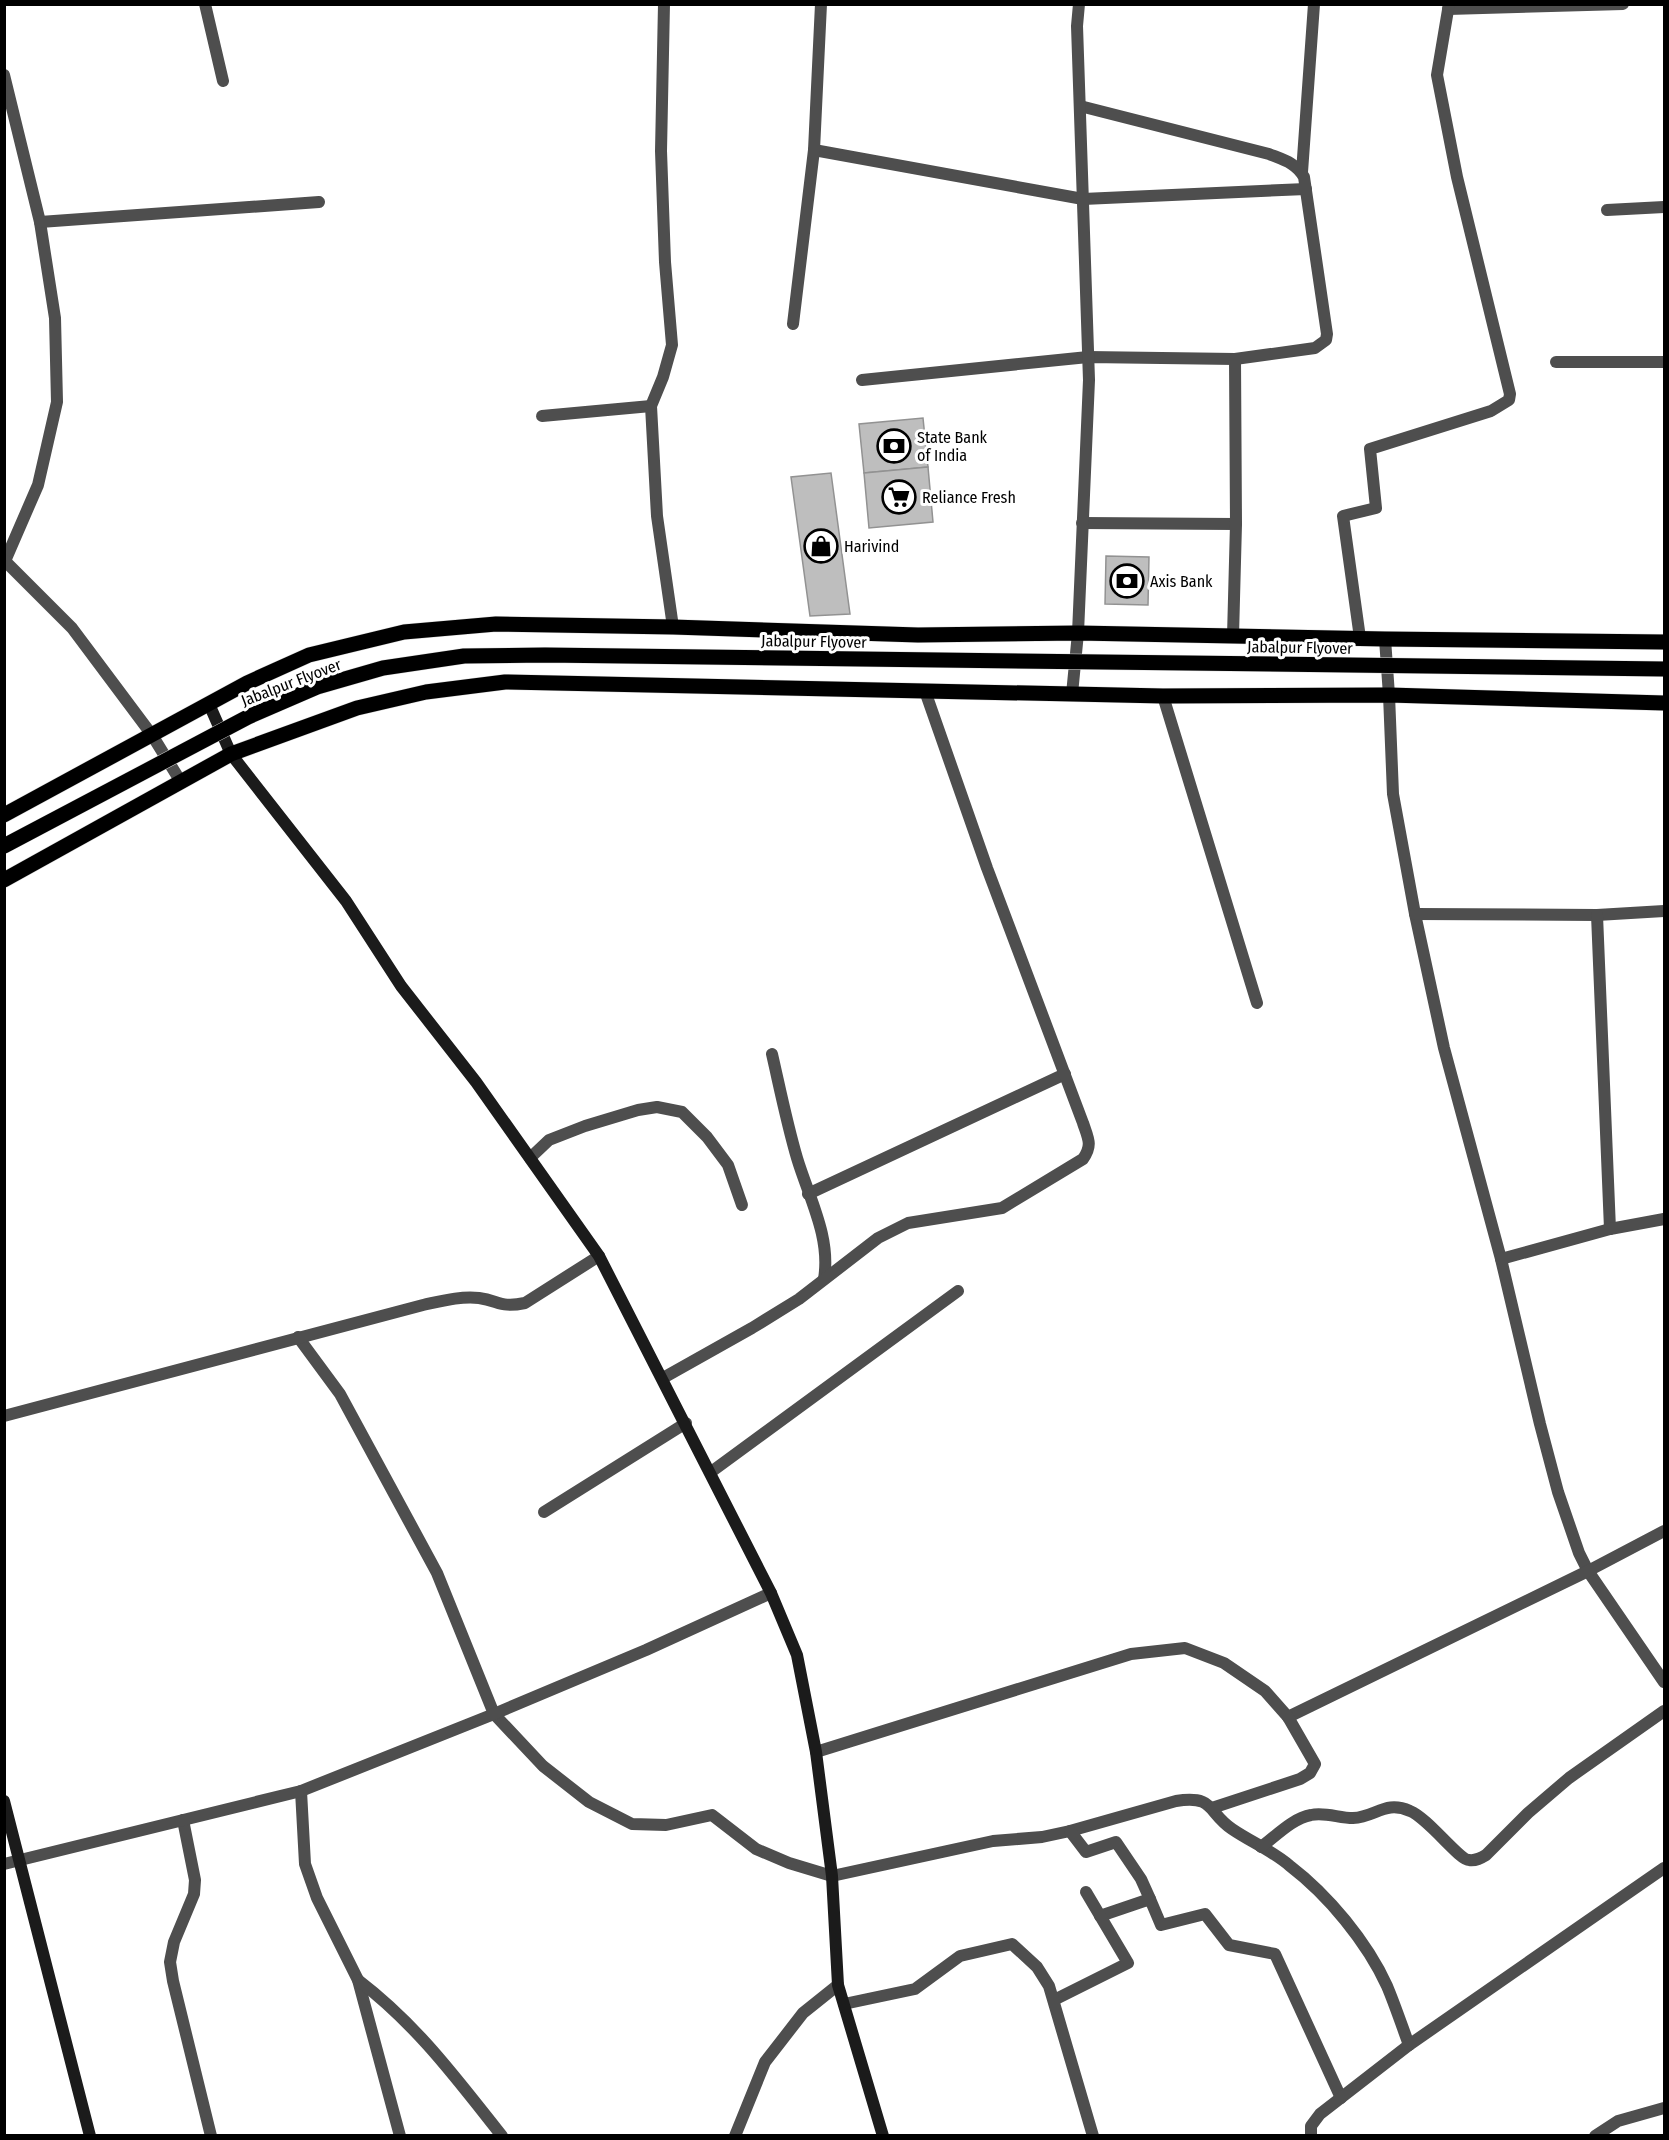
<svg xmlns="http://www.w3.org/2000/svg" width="1669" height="2140" font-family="'Fira Sans Condensed',sans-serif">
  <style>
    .building { fill: #bebebe; stroke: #929292; stroke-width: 1.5 }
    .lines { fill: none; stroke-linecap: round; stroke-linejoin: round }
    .primary-casing { stroke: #dbdbdb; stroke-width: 16 }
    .street { stroke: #4e4e4e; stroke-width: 12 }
    .secondary { stroke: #1b1b1b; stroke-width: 12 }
    .primary { stroke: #000; stroke-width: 15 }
    .primary-bridge-casing { stroke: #dbdbdb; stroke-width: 16; stroke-linecap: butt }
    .primary-bridge { stroke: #000; stroke-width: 15 }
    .labels { text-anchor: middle; stroke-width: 6; stroke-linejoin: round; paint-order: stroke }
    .poi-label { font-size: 16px; fill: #000; stroke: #fff; text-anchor: start }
    .street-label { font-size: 16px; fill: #000; stroke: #fff }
  </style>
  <rect width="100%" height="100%" fill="#fff"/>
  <g class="building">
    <polygon points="923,418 928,467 864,473 859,424"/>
    <polygon points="928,467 933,522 869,528 864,473"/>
    <polygon points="831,473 850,614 810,616 791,477"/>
    <polygon points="1106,556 1149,557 1148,605 1105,604"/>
  </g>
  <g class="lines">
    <defs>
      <g id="primary">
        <polyline points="4,815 247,683 309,655 404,632 496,624 673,627 918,635 1078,633 1385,639 1664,642"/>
        <polyline points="4,880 231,754 357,708 426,692 505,682 1163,696 1389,695 1664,703"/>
      </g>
    </defs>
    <use href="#primary" class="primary-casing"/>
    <g class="street">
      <polyline points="205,4 223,81"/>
      <polyline points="664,4 661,151 665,262 672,345 663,377 651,406 657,516 673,627"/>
      <polyline points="1448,9 1623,4"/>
      <polyline points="4,75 40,222 55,318 57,402 38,485 5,561"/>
      <polyline points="814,150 1083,199 1306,189"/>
      <polyline points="1302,172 1314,4"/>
      <polyline points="1607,210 1664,207"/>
      <polyline points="40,222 319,202"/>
      <polyline points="793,324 814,150 821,4"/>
      <polyline points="1556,362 1664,362"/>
      <path d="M862 380 1088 357 1235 359 1315 348 1326 340 1327 334 1304 177C1296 163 1284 160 1269 154L1080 106"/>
      <polyline points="542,416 651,406"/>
      <polyline points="1082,523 1236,524"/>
      <polyline points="4,560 72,628 152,735 181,782"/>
      <polyline points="1233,636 1236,524 1235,359"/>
      <polyline points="1360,638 1343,516 1376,508 1370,449 1491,411 1509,400 1510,394 1457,177 1437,75 1449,4"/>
      <polyline points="1385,639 1389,695 1393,794 1415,914 1444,1048 1501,1259 1540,1424 1558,1492 1579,1553 1588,1571 1664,1682"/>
      <polyline points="1072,694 1078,633 1089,380 1077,26 1079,4"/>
      <polyline points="1163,696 1257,1003"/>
      <polyline points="1415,914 1597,915 1664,911"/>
      <polyline points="1597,915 1610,1229"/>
      <path d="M772 1054C780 1089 787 1124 797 1158 809 1198 831 1237 824 1279"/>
      <polyline points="530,1158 549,1140 585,1126 638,1110 657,1107 682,1112 707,1137 728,1165 742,1205"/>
      <polyline points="808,1194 1065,1074"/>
      <polyline points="1501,1259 1610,1229 1664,1219"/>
      <path d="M298 1337 340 1394 437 1573 494 1714 543 1766 589 1802 632 1824 666 1825 712 1815 756 1849 789 1863 832 1876 993 1841 1042 1837 1070 1831 1176 1801C1215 1795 1207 1812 1232 1829 1251 1842 1273 1851 1290 1866 1328 1895 1367 1942 1387 1986 1395 2005 1402 2026 1409 2045"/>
      <path d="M663 1378 752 1328 799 1299 878 1238 908 1223 1002 1208 1083 1159C1093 1145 1088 1138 1083 1123L987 868 925 691"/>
      <path d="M4 1416 423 1305C442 1301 460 1296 479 1298 500 1301 500 1308 525 1303L599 1256"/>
      <polyline points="711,1472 958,1291"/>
      <polyline points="544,1512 686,1423"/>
      <polyline points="1288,1717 1588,1571 1664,1531"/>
      <polyline points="816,1752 1131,1654 1185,1648 1224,1663 1265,1691 1288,1717 1315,1764 1310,1773 1300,1779 1212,1808"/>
      <polyline points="301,1791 305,1864 317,1898 358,1980 400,2136"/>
      <polyline points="183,1820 195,1880 194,1894 174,1942 170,1962 173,1981 211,2136"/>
      <polyline points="1070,1831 1086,1852 1116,1842 1141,1879 1150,1899"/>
      <path d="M1261 1847C1276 1836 1293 1818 1311 1815 1325 1812 1339 1818 1353 1818 1376 1817 1385 1800 1410 1811 1428 1818 1459 1860 1469 1860 1476 1861 1481 1858 1486 1855L1528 1813 1569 1778 1664 1711"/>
      <polyline points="4,1864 301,1791 494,1714 646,1650 771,1593"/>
      <polyline points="1100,1916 1150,1899 1161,1925 1205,1914 1229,1945 1275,1954 1341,2098"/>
      <path d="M358 1980C417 2025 456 2078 502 2136"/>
      <polyline points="1054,2000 1128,1963 1086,1892"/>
      <polyline points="844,2004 915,1989 960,1956 1012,1944 1037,1967 1049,1986 1093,2136"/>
      <polyline points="735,2136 765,2062 803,2013 838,1985"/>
      <polyline points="1311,2136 1311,2126 1320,2114 1409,2045 1664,1868"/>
      <polyline points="1595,2136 1618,2121 1664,2108"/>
    </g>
    <g class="secondary">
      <polyline points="209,704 231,754 346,901 401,986 476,1082 599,1256 771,1593 797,1655 816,1752 832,1876 838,1985 883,2136"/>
      <polyline points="4,1801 90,2136"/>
    </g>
    <use href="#primary" class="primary"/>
    <defs>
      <polyline id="primary-bridge" points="4,846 248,717 317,687 383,668 464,656 545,655 1664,669"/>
    </defs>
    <use href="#primary-bridge" class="primary-bridge-casing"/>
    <use href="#primary-bridge" class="primary-bridge"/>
  </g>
  <defs>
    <symbol id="bank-ring" viewBox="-11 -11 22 22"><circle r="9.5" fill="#fff" stroke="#000" stroke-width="1.5"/><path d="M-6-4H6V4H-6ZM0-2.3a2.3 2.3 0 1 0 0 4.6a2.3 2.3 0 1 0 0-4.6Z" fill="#000"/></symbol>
    <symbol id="supermarket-ring" viewBox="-11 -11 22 22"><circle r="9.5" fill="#fff" stroke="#000" stroke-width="1.5"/><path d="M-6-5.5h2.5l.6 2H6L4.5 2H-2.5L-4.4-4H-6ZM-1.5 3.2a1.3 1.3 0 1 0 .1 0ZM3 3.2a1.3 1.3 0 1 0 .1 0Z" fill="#000"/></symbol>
    <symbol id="shop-ring" viewBox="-11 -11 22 22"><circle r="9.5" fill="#fff" stroke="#000" stroke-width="1.5"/><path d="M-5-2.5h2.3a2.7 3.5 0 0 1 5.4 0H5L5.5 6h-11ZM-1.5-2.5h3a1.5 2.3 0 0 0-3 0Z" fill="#000"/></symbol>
  </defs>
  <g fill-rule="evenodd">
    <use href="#bank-ring" x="875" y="427" width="38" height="38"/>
    <use href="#supermarket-ring" x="880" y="478" width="38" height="38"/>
    <use href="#shop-ring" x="802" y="527" width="38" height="38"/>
    <use href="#bank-ring" x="1108" y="562" width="38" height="38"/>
  </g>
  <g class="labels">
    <g class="poi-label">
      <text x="917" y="443">State Bank<tspan x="917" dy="18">of India</tspan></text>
      <text x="922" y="503">Reliance Fresh</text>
      <text x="844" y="552">Harivind</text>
      <text x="1150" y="587">Axis Bank</text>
    </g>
    <g class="street-label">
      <text transform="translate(814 641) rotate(1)" y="6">Jabalpur Flyover</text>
      <text transform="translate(1300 647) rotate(1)" y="6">Jabalpur Flyover</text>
      <text transform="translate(291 682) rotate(-21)" y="6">Jabalpur Flyover</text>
    </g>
  </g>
  <rect width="1669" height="2140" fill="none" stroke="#000000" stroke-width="12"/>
</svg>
